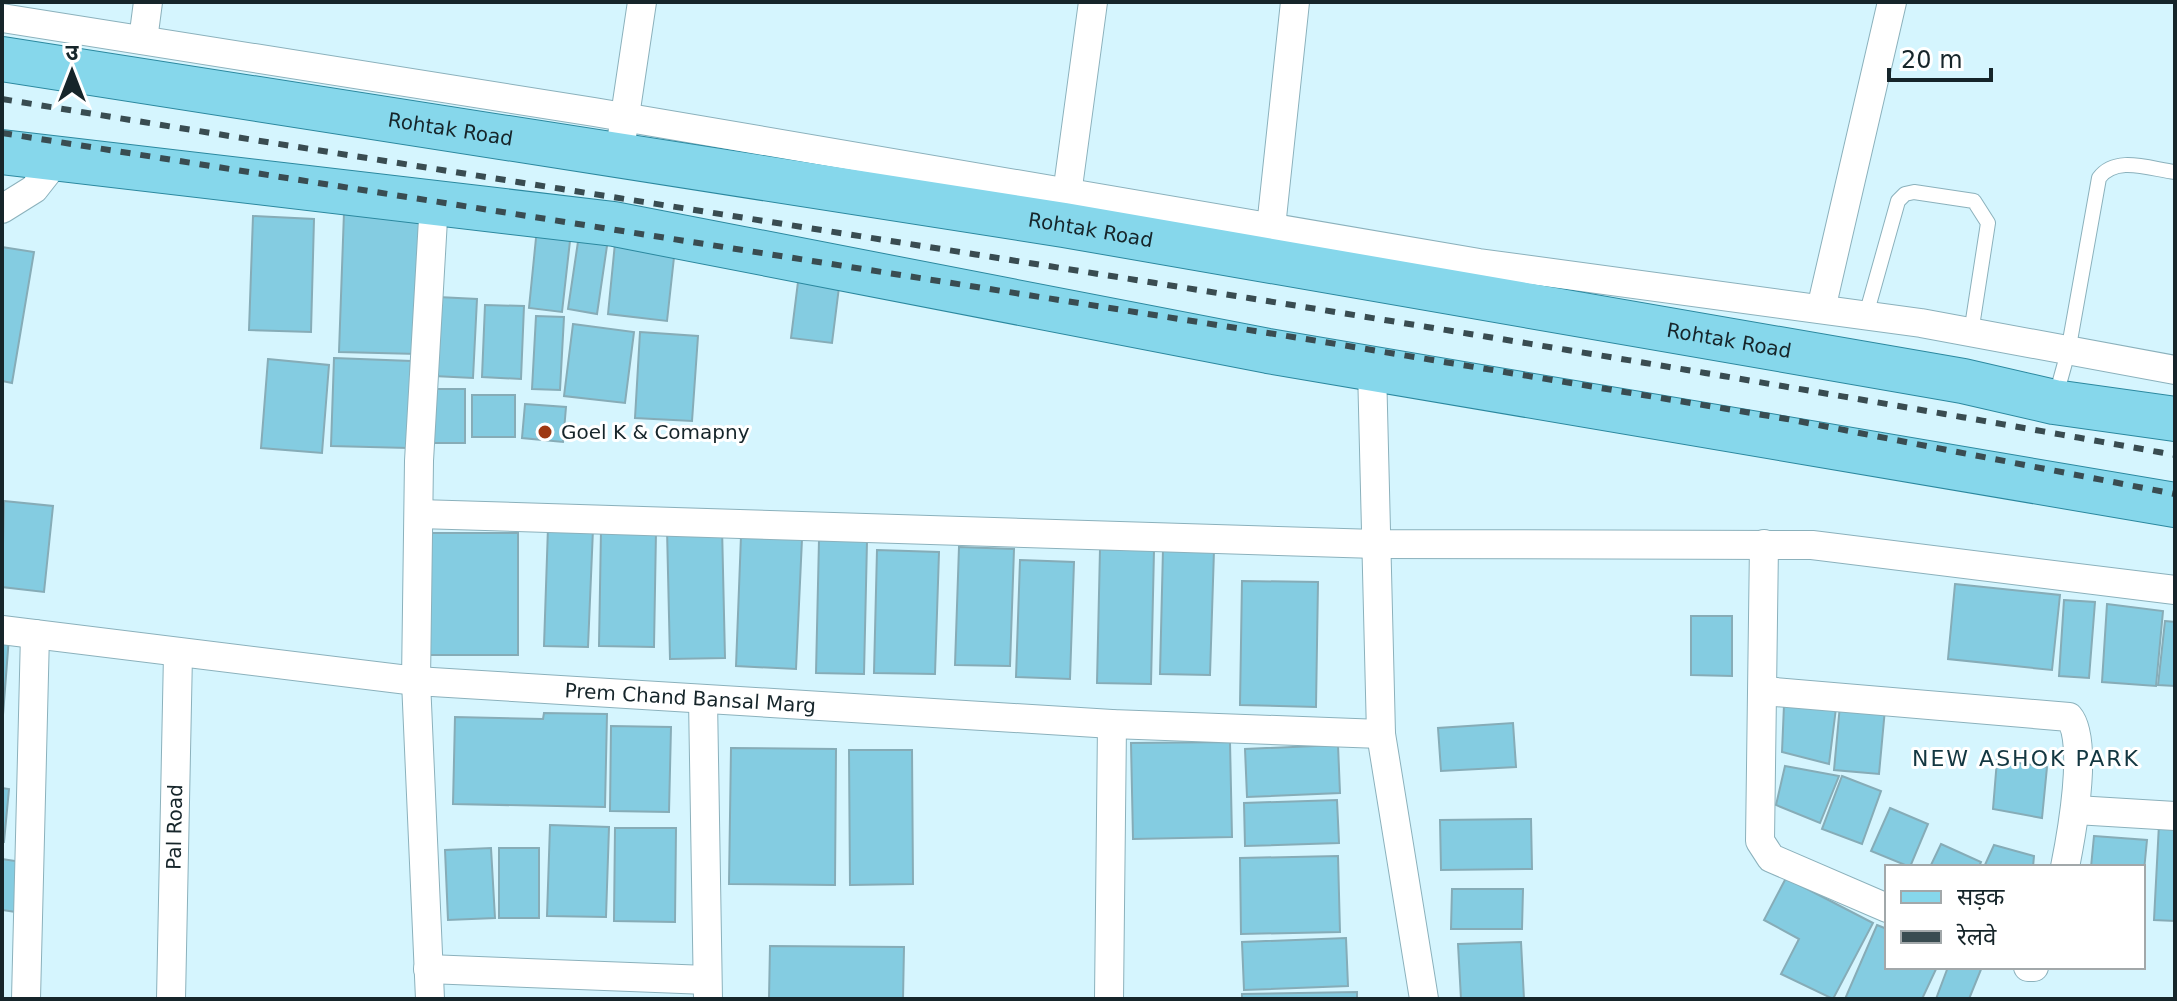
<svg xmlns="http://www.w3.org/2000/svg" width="2177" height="1001" font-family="'DejaVu Sans','Noto Sans Devanagari',sans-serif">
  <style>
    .building { fill: #84cce1; stroke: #86acb7; stroke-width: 2 }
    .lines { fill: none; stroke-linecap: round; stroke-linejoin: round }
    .service-casing { stroke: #8bb1bc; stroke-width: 16 }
    .minor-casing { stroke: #8bb1bc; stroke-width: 30 }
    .primary-casing { stroke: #2b889f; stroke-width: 46 }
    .service { stroke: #fff; stroke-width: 14 }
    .minor { stroke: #fff; stroke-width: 28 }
    .primary { stroke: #86d7eb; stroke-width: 44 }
    .rail { stroke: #394c51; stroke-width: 6; stroke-dasharray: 10 10; stroke-linecap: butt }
    .poi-dot { fill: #9e3813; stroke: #fff; stroke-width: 3 }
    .labels { text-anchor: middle; stroke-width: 6; stroke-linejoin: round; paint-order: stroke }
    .street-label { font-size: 20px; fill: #16252a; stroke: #fff }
    .poi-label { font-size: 20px; fill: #16252a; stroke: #fff; text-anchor: start }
    .neighbourhood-label { font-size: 22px; letter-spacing: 2px; fill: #133741; stroke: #fff }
  </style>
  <rect width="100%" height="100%" fill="#d5f5fe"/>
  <g class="building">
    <polygon points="344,212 423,215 418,354 339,352"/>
    <polygon points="253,216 314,219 311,332 249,330"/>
    <polygon points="537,228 571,232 562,312 529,308"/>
    <polygon points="616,233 676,239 667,321 608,314"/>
    <polygon points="579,235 608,239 597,314 568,309"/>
    <polygon points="2,247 34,252 12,383 2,381"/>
    <polygon points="800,266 841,271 832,343 791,338"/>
    <polygon points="438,297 477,299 473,378 434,376"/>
    <polygon points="485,305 524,306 521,379 482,377"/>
    <polygon points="536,316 564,317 560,390 532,389"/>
    <polygon points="573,324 634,332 625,403 564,396"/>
    <polygon points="640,332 698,336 692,421 635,418"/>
    <polygon points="334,358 411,361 408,448 331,446"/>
    <polygon points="268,359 329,365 322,453 261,448"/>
    <rect x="431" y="389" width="34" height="54"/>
    <rect x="472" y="395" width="43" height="42"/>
    <polygon points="525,404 566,407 563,442 522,438"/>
    <polygon points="4,501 53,506 44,592 2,587"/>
    <polygon points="548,527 593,529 588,647 544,646"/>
    <polygon points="722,527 725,658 670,659 667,529"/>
    <polygon points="601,530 656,531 654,647 599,646"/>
    <rect x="430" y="533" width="88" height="122"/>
    <polygon points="741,536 802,539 796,669 736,666"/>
    <polygon points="819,540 867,541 864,674 816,673"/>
    <polygon points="959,547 1014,549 1010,666 955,665"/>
    <polygon points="1100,549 1154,550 1151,684 1097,683"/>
    <polygon points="1163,549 1214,550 1210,675 1160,674"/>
    <polygon points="877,550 939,552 935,674 874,673"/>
    <polygon points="1020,560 1074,562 1070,679 1016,677"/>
    <polygon points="1242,581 1318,582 1316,707 1240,705"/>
    <polygon points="1955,584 2060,595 2052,670 1948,659"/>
    <polygon points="2064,600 2095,602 2089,678 2059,676"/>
    <polygon points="2107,604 2163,611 2156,686 2102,682"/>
    <polygon points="1691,616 1732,616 1732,676 1691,675"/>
    <polygon points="2165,621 2175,622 2175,686 2158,685"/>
    <polygon points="2,637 9,637 2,728"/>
    <polygon points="1784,705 1836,708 1829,764 1782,752"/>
    <polygon points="1840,705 1885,709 1879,774 1834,770"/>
    <polygon points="544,713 607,714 605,807 453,804 455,717 543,719"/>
    <polygon points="1513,723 1516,767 1441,771 1438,728"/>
    <polygon points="611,726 671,727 669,812 610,811"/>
    <polygon points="1230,742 1232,837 1133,839 1131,743"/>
    <polygon points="1338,745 1340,793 1247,797 1245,749"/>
    <polygon points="731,748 836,749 835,885 729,884"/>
    <polygon points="849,750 912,750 913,884 850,885"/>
    <polygon points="1997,760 2047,767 2042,818 1993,809"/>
    <polygon points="1785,766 1839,776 1820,823 1776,805"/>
    <polygon points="1842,776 1881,791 1862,844 1822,829"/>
    <polygon points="2,788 9,789 4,842 2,842"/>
    <polygon points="1337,800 1339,843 1245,846 1244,803"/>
    <polygon points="1890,808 1928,824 1910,867 1871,851"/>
    <polygon points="1531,819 1532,869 1441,870 1440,820"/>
    <polygon points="2159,824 2175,825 2175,921 2154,920"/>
    <polygon points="550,825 609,827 606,917 547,916"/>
    <polygon points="615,828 676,828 675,922 614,921"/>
    <polygon points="2094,836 2147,840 2143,881 2143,867 2091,867"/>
    <polygon points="1941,844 1981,862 1979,867 1930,867"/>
    <polygon points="1994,845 2034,856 2033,867 1984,867"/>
    <polygon points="491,848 495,918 448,920 445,850"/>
    <rect x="499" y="848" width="40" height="70"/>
    <polygon points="1338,856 1340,932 1241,934 1240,858"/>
    <polygon points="2,859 22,862 16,912 2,910"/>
    <polygon points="1786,878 1873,923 1833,999 1781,974 1799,939 1764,920"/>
    <polygon points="1452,889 1523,889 1522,929 1451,929"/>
    <polygon points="1877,925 1887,929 1887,967 1937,967 1922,999 1845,999"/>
    <polygon points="1346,938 1348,986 1244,990 1242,942"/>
    <polygon points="1521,942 1524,999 1461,999 1458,944"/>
    <polygon points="770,946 904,947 903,999 769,999"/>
    <polygon points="1948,967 1982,967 1969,999 1936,999"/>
    <polygon points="1357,992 1357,999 1242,999 1242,994"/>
  </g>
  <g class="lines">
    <defs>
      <g id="service">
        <polyline points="1866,315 1898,201 1905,194 1914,192 1974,201 1988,223 1971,333"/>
        <path d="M2055 399 2068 352 2099 178C2116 155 2150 169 2175 172"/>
      </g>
      <g id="minor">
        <polyline points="2,18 594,112 1479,263 1921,323 2175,370"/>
        <polyline points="143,40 148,2"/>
        <polyline points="622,136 642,2"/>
        <polyline points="2,209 34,189 56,161"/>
        <polyline points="1065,209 1093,2"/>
        <polyline points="1271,227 1295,2"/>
        <polyline points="1821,309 1892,2"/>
        <polyline points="1372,368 1381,734 1424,999"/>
        <polyline points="419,514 1376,544 1812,545 2175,590"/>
        <polyline points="1764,544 1760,841 1771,858 1887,908"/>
        <path id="s1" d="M2 630 416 681 1112 724 1381 734"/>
        <path d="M1764 691 2069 717C2089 740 2071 837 2065 867"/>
        <polyline points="703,699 708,999"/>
        <polyline points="2076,810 2175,816"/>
        <polyline points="2028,967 2034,967"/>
        <polyline points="428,969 707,980"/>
        <polyline points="26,999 35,634"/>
        <path id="s2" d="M171 999 178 654"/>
        <polyline points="430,999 416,681 419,461 434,202"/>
        <polyline points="1109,999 1112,724"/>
      </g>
      <g id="primary">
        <path id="s3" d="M2 59 1064 225 1963 381 2054 402 2175 419"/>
        <polyline points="2,152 614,224 1268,351 2175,505"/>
      </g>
    </defs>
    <use href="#service" class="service-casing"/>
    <use href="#minor" class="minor-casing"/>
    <use href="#primary" class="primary-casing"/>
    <use href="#service" class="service"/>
    <use href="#minor" class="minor"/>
    <use href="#primary" class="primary"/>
    <g class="rail">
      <path d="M2 99C726 218 1453 324 2175 455"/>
      <polyline points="2,133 1306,339 1787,419 2175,494"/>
    </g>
  </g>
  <circle class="poi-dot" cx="545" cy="432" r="8"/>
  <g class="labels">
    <g class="street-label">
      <text dy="7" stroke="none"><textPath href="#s3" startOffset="454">Rohtak Road</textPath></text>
      <text dy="7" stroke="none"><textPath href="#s3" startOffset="1102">Rohtak Road</textPath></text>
      <text dy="7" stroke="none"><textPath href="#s3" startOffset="1750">Rohtak Road</textPath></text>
      <text dy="7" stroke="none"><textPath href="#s1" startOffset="692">Prem Chand Bansal Marg</textPath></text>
      <text dy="7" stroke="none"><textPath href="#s2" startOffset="172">Pal Road</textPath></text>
    </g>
    <g class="poi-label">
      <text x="561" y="439">Goel K &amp; Comapny</text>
    </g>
    <g class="neighbourhood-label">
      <text x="2026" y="766">NEW ASHOK PARK</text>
    </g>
  </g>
  <rect width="2177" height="1001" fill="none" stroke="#16252a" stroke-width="8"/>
  <rect x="1885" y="865" width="260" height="104" fill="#ffffff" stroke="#a2a8aa" stroke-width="2"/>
  <rect x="1901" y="891" width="40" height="12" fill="#86d7eb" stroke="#a2a8aa" stroke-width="2"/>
  <text x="1957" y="905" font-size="24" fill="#16252a">सड़क</text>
  <rect x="1901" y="931" width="40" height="12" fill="#394c51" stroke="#a2a8aa" stroke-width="2"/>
  <text x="1957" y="945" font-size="24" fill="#16252a">रेलवे</text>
  <g transform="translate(72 72)" stroke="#ffffff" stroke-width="6" paint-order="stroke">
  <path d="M0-6L14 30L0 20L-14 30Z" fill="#16252a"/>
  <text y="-12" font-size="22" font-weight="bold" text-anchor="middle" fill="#16252a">उ</text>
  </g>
  <path d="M1889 68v12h102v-12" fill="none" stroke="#16252a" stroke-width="4"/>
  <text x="1901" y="68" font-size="24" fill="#16252a" stroke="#ffffff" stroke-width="6" paint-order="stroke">20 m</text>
</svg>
